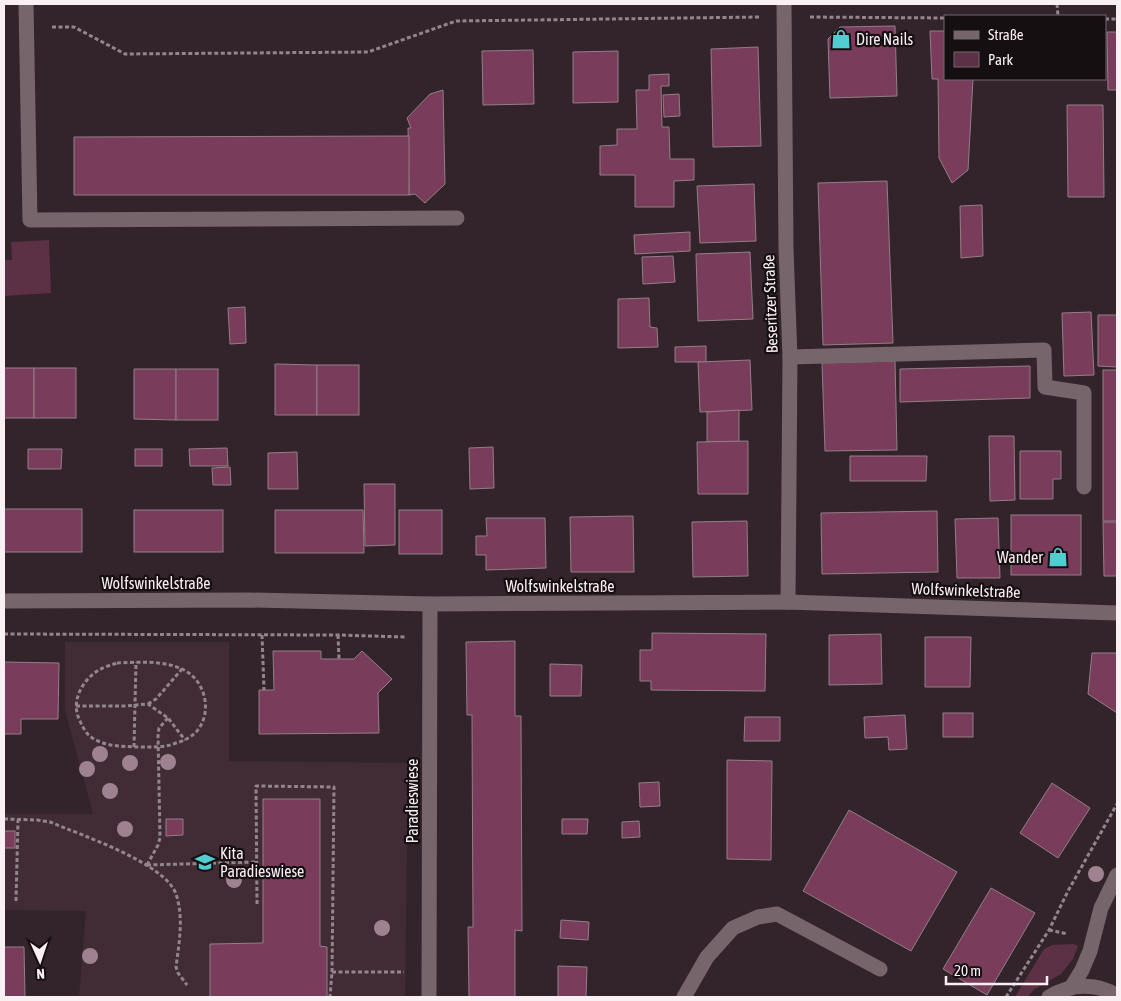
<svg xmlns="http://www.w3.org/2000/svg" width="1121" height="1001" font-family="'Asap Condensed',sans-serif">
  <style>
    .built { fill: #412c35 }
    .green { fill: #5c3045 }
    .building { fill: #7a3c5b; stroke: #927f87 }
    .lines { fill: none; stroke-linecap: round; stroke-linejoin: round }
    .path { stroke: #93858b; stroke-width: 3; stroke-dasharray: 4 2.5; stroke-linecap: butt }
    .service { stroke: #77656c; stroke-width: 15 }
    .minor { stroke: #77656c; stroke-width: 15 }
    .secondary { stroke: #77656c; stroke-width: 15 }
    .tree { fill: #9e828f }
    .labels { text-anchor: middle; stroke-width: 4.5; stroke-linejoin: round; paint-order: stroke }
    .poi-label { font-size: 16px; fill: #faeff3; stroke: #160f12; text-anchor: start }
    .street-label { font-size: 16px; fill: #faeff3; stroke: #160f12 }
  </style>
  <rect width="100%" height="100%" fill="#33242b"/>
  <polygon class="built" points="65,642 229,642 229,761 408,763 405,997 79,997 86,911 4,910 4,814 93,814 65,710"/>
  <g class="green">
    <polygon points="49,240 51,293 4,296 4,260 12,260 11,242"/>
    <polygon points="1073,944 1078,946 1073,959 1061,974 1035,989 1027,997 1015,997 1044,949 1052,945"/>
  </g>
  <g class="building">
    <polygon points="895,26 897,96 830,98 828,39 840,27"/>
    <polygon points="930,31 945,31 945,79 996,79 973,79 968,170 952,183 939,158 938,79 932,79"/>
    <polygon points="1107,32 1117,32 1117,90 1108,90"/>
    <polygon points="758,47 761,146 713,147 711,49"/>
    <polygon points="533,50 534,104 483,105 482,51"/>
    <polygon points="618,51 618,102 573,103 573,52"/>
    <polygon points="669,74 669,86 661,86 662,127 669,127 670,159 694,159 694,180 674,181 674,207 635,207 635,175 600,175 600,146 617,145 617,129 637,129 636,90 649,90 649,75"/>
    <polygon points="443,90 445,184 425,203 415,194 409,195 408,128 411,128 407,118 430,94"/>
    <polygon points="679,94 680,116 664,117 663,95"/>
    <polygon points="1067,105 1103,105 1104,197 1068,197"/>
    <polygon points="409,136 409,195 74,195 74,137"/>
    <polygon points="887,181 893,343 823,345 818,183"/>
    <polygon points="754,184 756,241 700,243 697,186"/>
    <polygon points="982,205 983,256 961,258 960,206"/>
    <polygon points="690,232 690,251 635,254 634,235"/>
    <polygon points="750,252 753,319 698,321 696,254"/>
    <polygon points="673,256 675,282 643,284 642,257"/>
    <polygon points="649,298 650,327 657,328 658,347 618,348 618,299"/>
    <polygon points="245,307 246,343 230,344 228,308"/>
    <polygon points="1091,312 1094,375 1064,376 1062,313"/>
    <polygon points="1098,315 1117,315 1117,367 1098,366"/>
    <polygon points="706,346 706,362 675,362 675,347"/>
    <polygon points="750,360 752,410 700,412 698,362"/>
    <polygon points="895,361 897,450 825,451 822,363"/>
    <polygon points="275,364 317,365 317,415 275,415"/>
    <rect x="317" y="365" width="42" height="50"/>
    <polygon points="1030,366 1030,398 900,402 900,369"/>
    <rect x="4" y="368" width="30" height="50"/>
    <rect x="34" y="368" width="42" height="50"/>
    <polygon points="134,369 176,369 176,420 134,419"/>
    <rect x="176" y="369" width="42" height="51"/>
    <rect x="1103" y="370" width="14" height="151"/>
    <polygon points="739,410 739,442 707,442 707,412"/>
    <polygon points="989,436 1014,436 1015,500 990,501"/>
    <polygon points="748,441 748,494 698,494 697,442"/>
    <polygon points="493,447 494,488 470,489 469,448"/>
    <polygon points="227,448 228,466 190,466 189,449"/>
    <polygon points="28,449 62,449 61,469 28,469"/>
    <rect x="135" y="449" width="27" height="17"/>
    <polygon points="1020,451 1061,451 1061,479 1053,479 1053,499 1020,499"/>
    <polygon points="297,452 298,489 268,489 268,453"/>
    <polygon points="850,456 927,456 926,481 850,481"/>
    <polygon points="230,467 231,485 213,485 212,468"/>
    <polygon points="364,484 395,484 395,545 365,546"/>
    <rect x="4" y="509" width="78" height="43"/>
    <rect x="134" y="510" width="89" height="42"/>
    <polygon points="275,510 363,510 364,553 275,553"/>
    <rect x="399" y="510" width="43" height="44"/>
    <polygon points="937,511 938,572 822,574 821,513"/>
    <rect x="1011" y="515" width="70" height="60"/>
    <polygon points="633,516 634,572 571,572 570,517"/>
    <polygon points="486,518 545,518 546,568 486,570 486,555 476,555 476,536 487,536"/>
    <polygon points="998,518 1000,578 957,578 955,519"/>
    <polygon points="747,521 748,576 693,577 692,522"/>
    <polygon points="1103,522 1117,522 1117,576 1104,576"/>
    <polygon points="652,633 766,634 765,691 651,690 651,681 640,681 640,650 652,650"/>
    <polygon points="881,634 882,684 829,685 829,635"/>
    <polygon points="925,637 971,637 970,687 925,687"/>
    <polygon points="515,641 515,716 521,716 522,931 515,930 515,997 469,997 468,927 473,927 472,715 467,715 466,642"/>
    <polygon points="273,651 321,651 321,659 354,659 362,651 392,679 378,693 379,733 259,734 259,690 274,690"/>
    <polygon points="1092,653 1117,653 1117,713 1088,694"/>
    <polygon points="4,662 59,663 58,719 21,719 21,734 4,734"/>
    <polygon points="550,664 582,665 581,696 550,696"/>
    <rect x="943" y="713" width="30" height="24"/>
    <polygon points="905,715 907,749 889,750 888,737 865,738 864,717"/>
    <polygon points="745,717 780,717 780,741 744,741"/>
    <polygon points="727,760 772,761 771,860 727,859"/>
    <polygon points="659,782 660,806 640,807 639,783"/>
    <polygon points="1052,783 1090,808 1058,858 1020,833"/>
    <polygon points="263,799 320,799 320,946 327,947 327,997 210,997 210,944 263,943"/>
    <polygon points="849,810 957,872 911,951 803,891"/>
    <polygon points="166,819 183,819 183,835 166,836"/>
    <polygon points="562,819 588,819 587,834 562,834"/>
    <polygon points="639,821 640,837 622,838 622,822"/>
    <rect x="4" y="831" width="11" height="17"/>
    <polygon points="991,888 1035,913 987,995 943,969"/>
    <polygon points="561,920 589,922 588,940 560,938"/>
    <polygon points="4,947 24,947 25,997 4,997"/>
    <polygon points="558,966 587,967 586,997 558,997"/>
  </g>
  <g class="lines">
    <g class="path">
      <polyline points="1057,4 1058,16"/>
      <polyline points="810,17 945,18"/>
      <polyline points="1105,19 1117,19"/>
      <polyline points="52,27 74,27 125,54 368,52 456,21 759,17"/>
      <polyline points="4,634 338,635 405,637"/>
      <polyline points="262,635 264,690"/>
      <polyline points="338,635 339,659"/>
      <path d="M117 663C139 662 164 660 184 670 206 681 213 714 196 732 190 738 183 741 176 743 164 748 151 747 138 747 123 746 108 747 94 739 87 735 83 728 80 721 70 702 82 680 99 670 104 667 111 665 117 663Z"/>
      <polyline points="148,704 156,699 182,669"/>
      <polyline points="76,706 125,706 148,704 168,718 185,740"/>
      <polyline points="134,747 136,662"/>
      <path d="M4 819 37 820 50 822C81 835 165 863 176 894 184 918 179 943 176 967L178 973 187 985"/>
      <polyline points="147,865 158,845 160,838 158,736 159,728 168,718"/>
      <polyline points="147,865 256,862"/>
      <polyline points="16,901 18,820"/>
      <polyline points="257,904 256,786 334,787 332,972 330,997"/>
      <polyline points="1049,930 1068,934"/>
      <polyline points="332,972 404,972"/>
      <polyline points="1006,997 1049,930 1068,891 1117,804"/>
    </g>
    <g class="service">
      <polyline points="26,4 30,220 457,218"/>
      <polyline points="790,357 1044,350 1045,387 1084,393 1084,487"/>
      <polyline points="684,997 707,957 733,928 758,917 777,914 880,969"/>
    </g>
    <g class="minor">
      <polyline points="784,4 786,249 790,357 788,602"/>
      <polyline points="4,601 250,600 430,604 788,602 1117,613"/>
      <polyline points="1071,988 1082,970 1090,951 1101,908 1117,875"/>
      <polyline points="429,997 430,604"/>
    </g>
    <path class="secondary" d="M1049 997C1069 984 1097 982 1117 996"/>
  </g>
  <g class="tree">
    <circle cx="100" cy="754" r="8"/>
    <circle cx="168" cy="762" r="8"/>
    <circle cx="130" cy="763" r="8"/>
    <circle cx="87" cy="769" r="8"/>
    <circle cx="110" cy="791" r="8"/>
    <circle cx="125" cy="829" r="8"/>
    <circle cx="1096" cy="874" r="8"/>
    <circle cx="234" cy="880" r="8"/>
    <circle cx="382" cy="928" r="8"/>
    <circle cx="90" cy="956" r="8"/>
  </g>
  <defs>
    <symbol id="shop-bare" viewBox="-9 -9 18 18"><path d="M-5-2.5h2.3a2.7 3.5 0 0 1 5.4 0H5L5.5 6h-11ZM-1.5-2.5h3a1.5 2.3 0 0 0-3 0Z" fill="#51ccd1" stroke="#160f12" stroke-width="2.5" paint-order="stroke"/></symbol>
    <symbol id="school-bare" viewBox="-9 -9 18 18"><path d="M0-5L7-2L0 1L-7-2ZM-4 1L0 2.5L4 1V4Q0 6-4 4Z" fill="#51ccd1" stroke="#160f12" stroke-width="2.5" paint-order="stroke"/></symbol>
  </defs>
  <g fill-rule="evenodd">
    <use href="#shop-bare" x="827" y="25" width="28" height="28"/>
    <use href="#shop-bare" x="1044" y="543" width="28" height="28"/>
    <use href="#school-bare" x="191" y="848" width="28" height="28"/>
  </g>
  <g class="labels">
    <g class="poi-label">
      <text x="856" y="45">Dire Nails</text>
      <text x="1043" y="563" text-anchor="end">Wander</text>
      <text x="220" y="859">Kita<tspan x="220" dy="18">Paradieswiese</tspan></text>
    </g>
    <g class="street-label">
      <text transform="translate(770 304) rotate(-92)" y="6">Beseritzer Straße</text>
      <text x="156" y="589">Wolfswinkelstraße</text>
      <text x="560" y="592">Wolfswinkelstraße</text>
      <text transform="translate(966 590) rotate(2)" y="6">Wolfswinkelstraße</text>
      <text transform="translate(412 801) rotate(-90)" y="6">Paradieswiese</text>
    </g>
  </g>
  <rect width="1121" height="1001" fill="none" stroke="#faeff3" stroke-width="10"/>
  <rect x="944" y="15" width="162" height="65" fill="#160f12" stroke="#71696c"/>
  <rect x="954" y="31" width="25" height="8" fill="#77656c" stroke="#71696c"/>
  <text x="988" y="40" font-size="15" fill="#faeff3">Straße</text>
  <rect x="954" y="52" width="25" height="15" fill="#5c3045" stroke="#71696c"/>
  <text x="988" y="65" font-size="15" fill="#faeff3">Park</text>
  <g transform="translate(40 961) rotate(177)" stroke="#160f12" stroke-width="4" paint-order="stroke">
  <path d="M0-4L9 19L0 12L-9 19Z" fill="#faeff3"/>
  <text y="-8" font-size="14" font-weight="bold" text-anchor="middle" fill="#faeff3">N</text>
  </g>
  <path d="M946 976v8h101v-8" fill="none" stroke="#faeff3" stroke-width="2.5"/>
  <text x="954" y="976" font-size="15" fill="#faeff3" stroke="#160f12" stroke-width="4" paint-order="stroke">20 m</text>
</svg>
